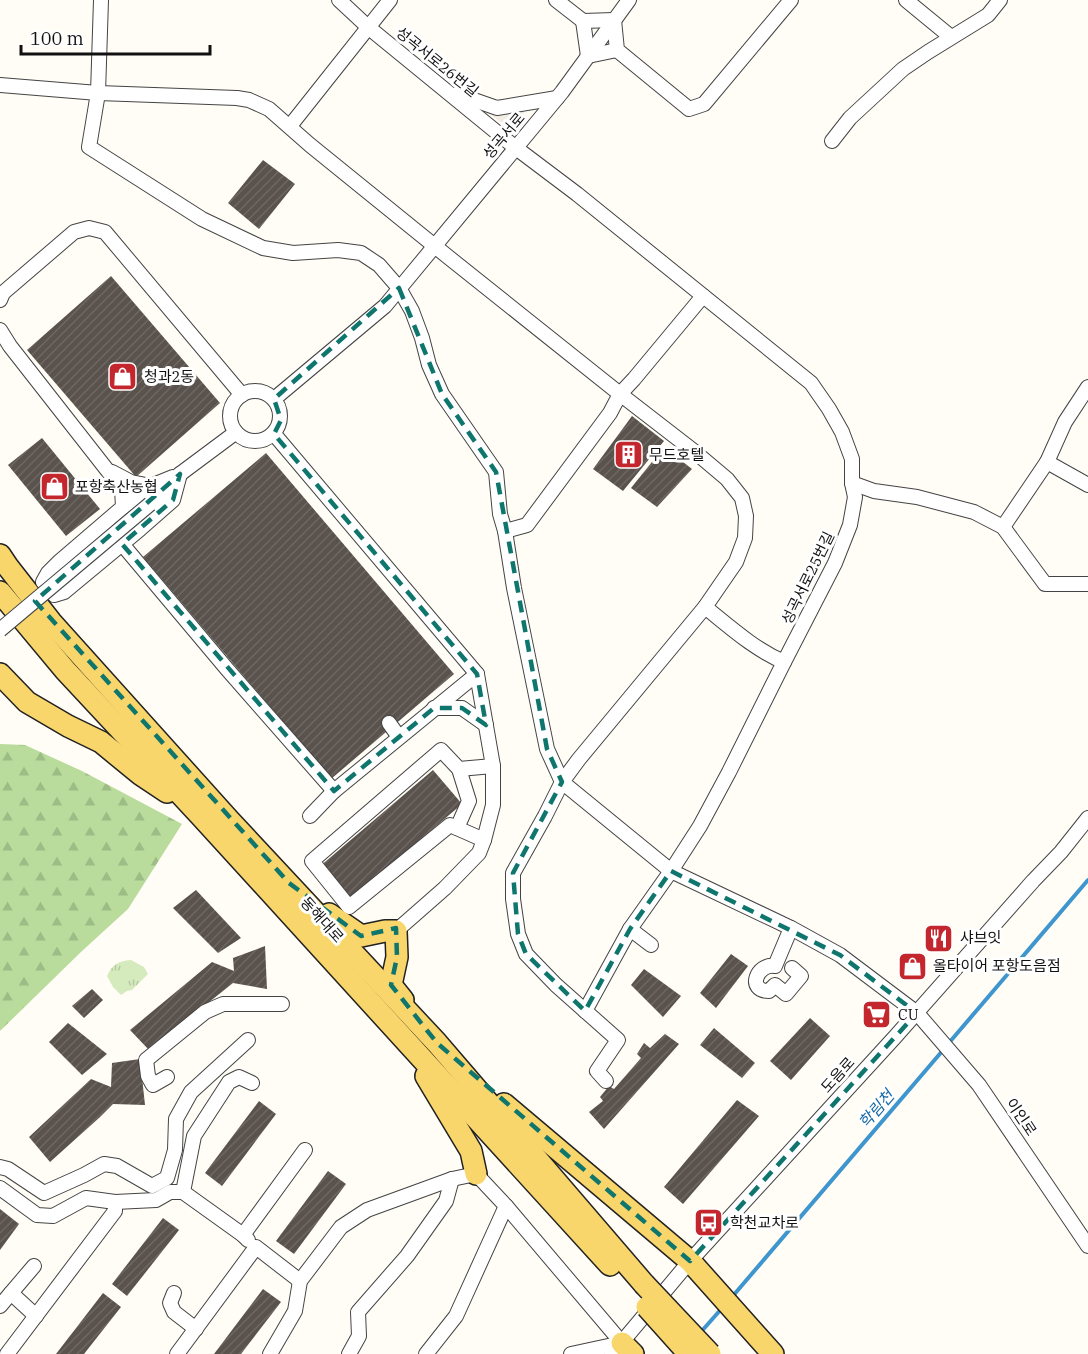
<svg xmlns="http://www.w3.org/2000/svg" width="1088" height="1354" font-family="'IBM Plex Serif','Noto Sans KR',serif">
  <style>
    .forest { fill: url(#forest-firs) }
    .park { fill: url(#park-tufts) }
    .plaza { fill: #f1ede2 }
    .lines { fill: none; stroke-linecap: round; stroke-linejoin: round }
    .stream { stroke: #3f96cf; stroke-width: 4 }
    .building { fill: url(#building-hatch) }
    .street-casing { stroke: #444; stroke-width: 16 }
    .primary-casing { stroke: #222; stroke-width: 24 }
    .street { stroke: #fff; stroke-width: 14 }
    .primary { stroke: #f9d66b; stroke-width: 21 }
    .street-bridge-casing { stroke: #444; stroke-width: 16; stroke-linecap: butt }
    .primary-bridge-casing { stroke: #222; stroke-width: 24; stroke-linecap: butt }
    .street-bridge { stroke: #fff; stroke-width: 14 }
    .primary-bridge { stroke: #f9d66b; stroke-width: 21 }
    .marked { fill: none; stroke: #0f766e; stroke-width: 4.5; stroke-dasharray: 12 8; stroke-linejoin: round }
    .labels { text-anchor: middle; stroke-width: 6; stroke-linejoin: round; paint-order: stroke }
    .street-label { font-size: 15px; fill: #111; stroke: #fff }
    .poi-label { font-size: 15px; fill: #111; stroke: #fff; text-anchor: start }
    .water-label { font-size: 16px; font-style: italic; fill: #1768a6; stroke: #fff }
  </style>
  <defs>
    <pattern id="forest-firs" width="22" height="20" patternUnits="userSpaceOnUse" patternTransform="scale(1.5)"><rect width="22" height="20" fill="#b9dc9c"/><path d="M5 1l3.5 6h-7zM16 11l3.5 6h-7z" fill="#9ebc85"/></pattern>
    <pattern id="park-tufts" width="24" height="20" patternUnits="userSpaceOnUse" patternTransform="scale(1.5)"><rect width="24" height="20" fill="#d5ebbd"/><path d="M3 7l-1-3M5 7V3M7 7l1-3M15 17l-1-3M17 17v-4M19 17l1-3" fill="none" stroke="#b6c8a1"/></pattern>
    <pattern id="building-hatch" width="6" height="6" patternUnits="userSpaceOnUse" patternTransform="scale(1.5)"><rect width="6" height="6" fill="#5a524d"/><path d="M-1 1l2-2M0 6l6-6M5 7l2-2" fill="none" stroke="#6d6662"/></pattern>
  </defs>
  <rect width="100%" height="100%" fill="#fffdf5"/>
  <polygon class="forest" points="0,744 25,745 82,771 182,824 128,909 82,951 0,1031"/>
  <path class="park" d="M131 960 144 967 148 974 132 990 127 991 121 995 113 987 107 976C112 965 118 961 131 960Z"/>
  <polygon class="plaza" points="524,109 525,111 520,117 506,124 499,121 486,111 500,114 518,112"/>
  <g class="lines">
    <g class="stream">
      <polyline points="948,1044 1088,880"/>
      <polyline points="732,1297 944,1049"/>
      <polyline points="700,1333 723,1307"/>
    </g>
  </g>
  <g class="building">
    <polygon points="263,160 295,184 259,229 228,203"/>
    <polygon points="111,276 220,403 136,477 27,350"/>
    <polygon points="632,416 664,441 623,491 593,469"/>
    <polygon points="42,438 100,509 66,536 8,465"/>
    <polygon points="664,447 692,469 657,507 631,488"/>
    <polygon points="266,453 454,674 331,779 143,557"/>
    <polygon points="433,770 462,804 348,901 319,867"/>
    <polygon points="196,890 241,938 218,953 173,908"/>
    <polygon points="265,946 267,989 233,983 149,1050 130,1030 212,962 234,971 233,958"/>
    <polygon points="731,954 748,966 716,1008 700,993"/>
    <polygon points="644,969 681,996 663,1017 631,985"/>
    <polygon points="92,989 103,1000 84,1018 72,1006"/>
    <polygon points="810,1018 830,1036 791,1080 770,1061"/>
    <polygon points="68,1023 107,1054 82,1075 49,1042"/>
    <polygon points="714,1028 755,1063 742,1078 700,1045"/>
    <polygon points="665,1034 679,1044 604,1129 589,1112 603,1101 600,1097 609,1086 614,1089 641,1058 637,1054 644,1043 650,1048"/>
    <polygon points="140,1059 145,1105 113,1104 99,1118 50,1162 29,1137 91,1079 111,1087 112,1063"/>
    <polygon points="737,1100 759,1116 683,1204 664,1187"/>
    <polygon points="259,1101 276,1114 222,1186 205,1173"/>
    <polygon points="328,1171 346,1184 294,1254 276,1241"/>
    <polygon points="0,1209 19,1224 0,1250"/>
    <polygon points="163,1218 179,1230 127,1296 112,1284"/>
    <polygon points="263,1289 281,1302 241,1354 214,1354"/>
    <polygon points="103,1293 121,1307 84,1354 56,1354"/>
  </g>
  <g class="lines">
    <defs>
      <g id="street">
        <polyline points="101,0 98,93 89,147 202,219 263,248 293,253 338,250 361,253 379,265 399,288 412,311 422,338 429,365 442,394 496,472 500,514 505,531 514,588 547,749 562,782 671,871 791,928 840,955 917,1013 979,1085 1088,1246"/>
        <polyline points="339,0 368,27 516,148 577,194 811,383 829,409 842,432 852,459 852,483 855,497 850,525 835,563 784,662 729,772 700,826 671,871 630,929 585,1011"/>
        <polyline points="556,0 583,21 614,20 617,50 689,109 704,104 791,0"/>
        <polyline points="906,0 951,37"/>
        <polyline points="583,21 588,56 617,50"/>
        <polyline points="0,85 98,93 237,98 249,100 269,109 310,145 447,256 620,394 695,452 727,479 742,498 746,516 745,538 736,562 705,607 579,759 562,782 545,816 513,873 513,899 518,934 526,954 556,985 618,1040 597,1071 606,1081"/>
        <polyline points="457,94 497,108 557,98"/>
        <polyline points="290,126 390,0"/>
        <polyline points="832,141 850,118 903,69 928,52 988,15 1000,0"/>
        <polyline points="0,300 3,293 74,232 89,228 105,232 242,395"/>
        <polyline points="0,330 10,346 122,489 123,507 60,561 48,573 43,582"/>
        <circle cx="255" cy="416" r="25"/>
        <polyline points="274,399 385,306 562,92 629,0"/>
        <polyline points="274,434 477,674 493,766 493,805 484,840 479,853 445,888 396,931"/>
        <polyline points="1047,462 1088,485"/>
        <polyline points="112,472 131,482 151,486 173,477"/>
        <polyline points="852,483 874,491 917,497 974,512 1003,527 1045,584 1088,584"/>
        <polyline points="150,504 180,474 235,433"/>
        <polyline points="123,507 151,486"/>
        <polyline points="1003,527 1047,462 1065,422 1088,387"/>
        <polyline points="505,531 527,525 610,413 620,394 634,379 703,296"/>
        <polyline points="122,544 227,669 334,791 477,674"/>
        <polyline points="54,595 64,592 140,529 173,500 180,474"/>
        <path d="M705 607C730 627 754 649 784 662"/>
        <polyline points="434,708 462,708 486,725"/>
        <polyline points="389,723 399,737"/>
        <polyline points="310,816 334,791"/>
        <polyline points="457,828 469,801 459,769"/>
        <polyline points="484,840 450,825 349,907 312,861 441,750 459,769 493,766"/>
        <path d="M791 928 775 966C757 963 746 991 769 991L775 985 786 994 801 976 792 968"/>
        <polyline points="630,929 651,945"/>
        <polyline points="167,1077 153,1085 148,1076 146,1060 205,1012 223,1004 282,1004"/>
        <polyline points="0,1167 8,1169 44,1193 84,1175 104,1164 117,1166 152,1186 167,1178 175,1150 176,1119 191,1092 248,1040"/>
        <polyline points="0,1188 37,1215 53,1216 86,1198 115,1202 156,1200 170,1192 183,1192"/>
        <polyline points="243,1235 183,1192 194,1136 229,1082 239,1077 252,1083"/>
        <polyline points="248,1240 243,1235 305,1150"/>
        <polyline points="34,1266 11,1293 36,1316"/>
        <polyline points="174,1293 170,1303 174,1312 196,1329"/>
        <polyline points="0,1306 11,1293"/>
        <polyline points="7,1354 115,1211 115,1202"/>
        <polyline points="177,1354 256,1247 300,1281"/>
        <polyline points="270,1354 295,1311 300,1281 341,1227 367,1210 452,1179 476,1174 506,1206 622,1343"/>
        <polyline points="349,1354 359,1336 358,1312 407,1256 446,1201 452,1179"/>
        <polyline points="426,1354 456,1316 506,1206"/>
        <polyline points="571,1354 622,1343"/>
        <polyline points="612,1354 690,1261 895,1037 1033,881 1061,852 1088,818"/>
      </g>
      <g id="primary">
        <polyline points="0,555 8,567 51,622 229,820 437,1043 644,1284"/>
        <polyline points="0,592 65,670 200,815 610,1265"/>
        <polyline points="0,674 27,702 68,726 101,742 140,774 167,792"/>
        <polyline points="329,914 361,936 385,931 396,931 397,957 391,985 403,1000"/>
        <polyline points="426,1076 471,1151 476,1174"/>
        <polyline points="504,1104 690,1261 773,1354"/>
        <polyline points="622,1343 633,1354"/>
      </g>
    </defs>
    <use href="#street" class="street-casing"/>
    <use href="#primary" class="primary-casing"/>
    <use href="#street" class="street"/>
    <use href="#primary" class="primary"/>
    <defs>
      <polyline id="street-bridge" points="0,630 150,504"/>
      <g id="primary-bridge">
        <polyline points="644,1284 710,1354"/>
        <polyline points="647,1307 689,1354"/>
      </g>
    </defs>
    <use href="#street-bridge" class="street-bridge-casing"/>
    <use href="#primary-bridge" class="primary-bridge-casing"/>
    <use href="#street-bridge" class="street-bridge"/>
    <use href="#primary-bridge" class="primary-bridge"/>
  </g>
  <path class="marked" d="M399 288 442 394 496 472 547 749 562 782 513 873 518 934 526 954 585 1011 630 929 671 871 840 955 917 1013 690 1261 437 1043 391 985 397 957 396 928 361 936 289 883 35 601 180 474 173 500 122 544 334 791 434 708H462L486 725 477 674 274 434 281 420 274 399Z"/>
  <defs>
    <symbol id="shop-square" viewBox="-11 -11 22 22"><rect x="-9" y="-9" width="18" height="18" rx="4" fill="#c4262e" stroke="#fff"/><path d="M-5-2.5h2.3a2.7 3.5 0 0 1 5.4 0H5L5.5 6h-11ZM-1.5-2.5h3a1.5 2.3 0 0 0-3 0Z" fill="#fff"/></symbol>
    <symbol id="building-square" viewBox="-11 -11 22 22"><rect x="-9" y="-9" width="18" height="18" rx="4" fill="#c4262e" stroke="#fff"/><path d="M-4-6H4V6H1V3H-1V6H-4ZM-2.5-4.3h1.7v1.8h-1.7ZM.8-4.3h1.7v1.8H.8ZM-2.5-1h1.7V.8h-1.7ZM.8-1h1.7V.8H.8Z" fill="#fff"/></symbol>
    <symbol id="restaurant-square" viewBox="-11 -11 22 22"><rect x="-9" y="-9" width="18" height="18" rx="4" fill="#c4262e" stroke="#fff"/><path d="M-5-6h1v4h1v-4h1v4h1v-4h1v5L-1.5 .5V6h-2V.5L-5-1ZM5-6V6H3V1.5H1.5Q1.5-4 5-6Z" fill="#fff"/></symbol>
    <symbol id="supermarket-square" viewBox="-11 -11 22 22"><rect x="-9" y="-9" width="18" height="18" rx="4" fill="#c4262e" stroke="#fff"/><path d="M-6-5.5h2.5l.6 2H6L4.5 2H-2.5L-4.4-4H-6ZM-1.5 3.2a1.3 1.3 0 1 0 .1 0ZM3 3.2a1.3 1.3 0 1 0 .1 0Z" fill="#fff"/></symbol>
    <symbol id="bus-square" viewBox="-11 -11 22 22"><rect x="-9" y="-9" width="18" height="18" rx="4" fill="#c4262e" stroke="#fff"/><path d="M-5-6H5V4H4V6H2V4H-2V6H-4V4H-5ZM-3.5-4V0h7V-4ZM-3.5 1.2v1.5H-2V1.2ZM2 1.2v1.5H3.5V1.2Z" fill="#fff"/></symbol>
  </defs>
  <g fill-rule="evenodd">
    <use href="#shop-square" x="106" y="360" width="33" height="33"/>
    <use href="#building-square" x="612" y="438" width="33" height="33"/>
    <use href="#shop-square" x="38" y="470" width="33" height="33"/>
    <use href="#restaurant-square" x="922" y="922" width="33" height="33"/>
    <use href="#shop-square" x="896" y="950" width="33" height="33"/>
    <use href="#supermarket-square" x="860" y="998" width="33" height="33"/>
    <use href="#bus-square" x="692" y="1206" width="33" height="33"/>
  </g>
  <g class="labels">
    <g class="street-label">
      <text transform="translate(437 62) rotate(39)" y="5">성곡서로26번길</text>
      <text transform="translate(504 136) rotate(-50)" y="5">성곡서로</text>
      <text transform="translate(808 578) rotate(-64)" y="5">성곡서로25번길</text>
      <text transform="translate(322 920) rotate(48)" y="5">동해대로</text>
      <text transform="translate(838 1075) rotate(-48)" y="5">도음로</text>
      <text transform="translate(1021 1117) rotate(56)" y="5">이인로</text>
    </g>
    <g class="poi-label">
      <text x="144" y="382">청과2동</text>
      <text x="649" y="460">무드호텔</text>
      <text x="75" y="492">포항축산농협</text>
      <text x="960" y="943">샤브잇</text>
      <text x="933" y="971">올타이어 포항도음점</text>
      <text x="898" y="1020">CU</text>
      <text x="730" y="1228">학천교차로</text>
    </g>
    <g class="water-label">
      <text transform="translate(876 1109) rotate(-49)" y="6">학림천</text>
    </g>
  </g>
  <path d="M21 45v9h189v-9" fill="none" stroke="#111111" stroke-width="3"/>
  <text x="30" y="45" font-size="18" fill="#111111" stroke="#ffffff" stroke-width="4.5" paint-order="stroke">100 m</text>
</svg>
